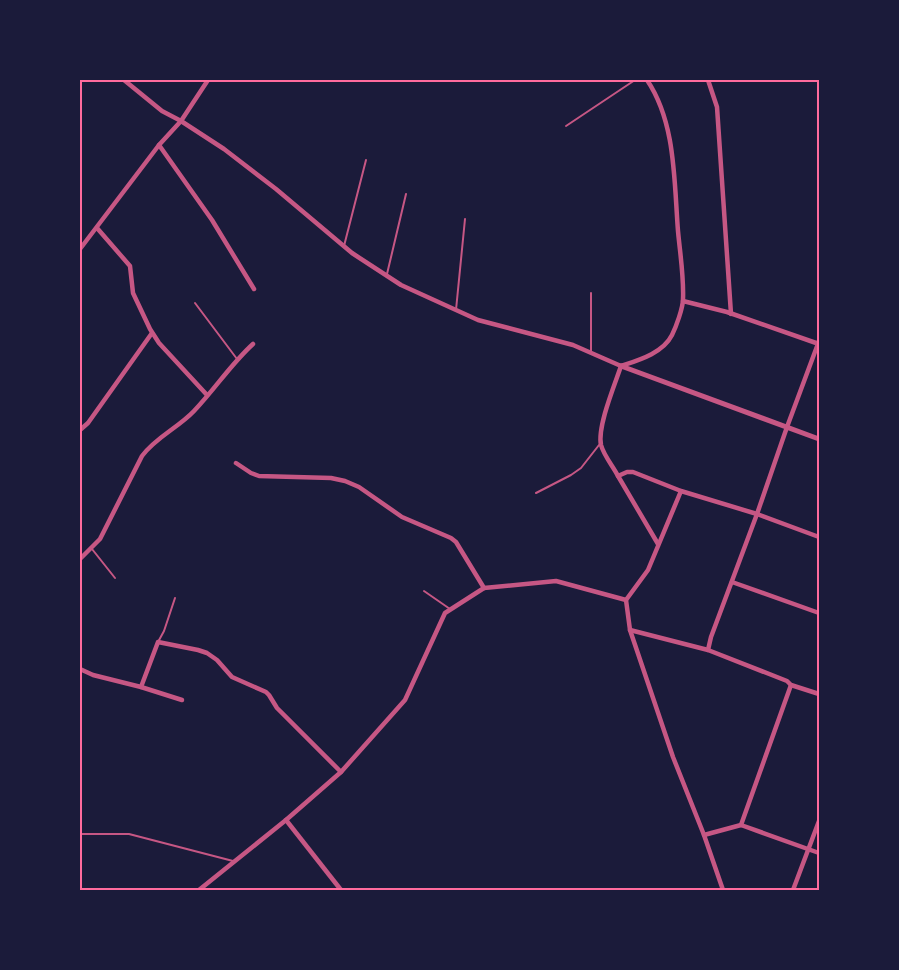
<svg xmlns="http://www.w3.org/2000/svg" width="899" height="970" font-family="'IBM Plex Sans',sans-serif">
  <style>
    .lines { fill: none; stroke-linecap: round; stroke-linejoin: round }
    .service { stroke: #c65784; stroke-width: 2 }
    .minor { stroke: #c65784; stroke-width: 4.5 }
    .tertiary { stroke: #c65784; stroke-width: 5 }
    .neatline { fill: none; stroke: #ff6b9d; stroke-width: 2 }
  </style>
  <rect width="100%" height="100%" fill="#1b1b3a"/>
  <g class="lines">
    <g class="service">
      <polyline points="566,126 635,80"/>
      <polyline points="344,246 366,160"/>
      <polyline points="387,274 406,194"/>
      <polyline points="591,293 591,351"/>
      <polyline points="195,303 237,359"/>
      <polyline points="456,310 465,219"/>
      <polyline points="536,493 571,475 581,468 599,445"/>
      <polyline points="92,549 115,578"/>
      <polyline points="424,591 450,609"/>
      <polyline points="158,642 164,631 175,598"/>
      <polyline points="80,834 129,834 233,861"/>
    </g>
    <g class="minor">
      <path d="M124 80 162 111 181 121 224 149 276 189 352 253 401 285 478 320 573 345 621 366C639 360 663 353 672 335 676 327 683 308 683 299 684 277 680 253 678 231 674 181 676 123 647 80"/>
      <polyline points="708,80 717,107 731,314"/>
      <polyline points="159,145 212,220 254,289"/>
      <polyline points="97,228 130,266 133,293 150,329 159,343 207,395"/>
      <polyline points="80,249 159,145 181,121 208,80"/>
      <polyline points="683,301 727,312 819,344"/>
      <polyline points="80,430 88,423 152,333"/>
      <path d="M618 476C613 466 604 456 601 445 597 427 615 384 621 366"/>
      <polyline points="681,491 648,570 626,600 630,630 673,757 704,835 723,890"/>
      <polyline points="658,544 618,476 627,472 633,472 681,491 757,514 819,537"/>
      <path d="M80 559 100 539 142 456C156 437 178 428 194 411 215 389 231 364 253 344"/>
      <polyline points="732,582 819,613"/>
      <polyline points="484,588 556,581 626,600"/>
      <polyline points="630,630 708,650 787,681 791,685 819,694"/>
      <polyline points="708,650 711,637 757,514 787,427 819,341"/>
      <polyline points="80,669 93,675 141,687 182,700"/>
      <polyline points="141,687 158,642 198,650 207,653 217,660 232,677 266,692 269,695 277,708 341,772"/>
      <polyline points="286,820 341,890"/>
      <polyline points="741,825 791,685"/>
      <polyline points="704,835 741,825 819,853"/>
      <polyline points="199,890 286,820 341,772 405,700 445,613 484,588 456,542 451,538 402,517 359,487 345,481 331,478 259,476 251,473 236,463"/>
      <polyline points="793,890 819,821"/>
    </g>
    <polyline class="tertiary" points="621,366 819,439"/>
  </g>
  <rect width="899" height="970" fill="none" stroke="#1b1b3a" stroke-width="162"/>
  <rect x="81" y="81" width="737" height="808" class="neatline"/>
</svg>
